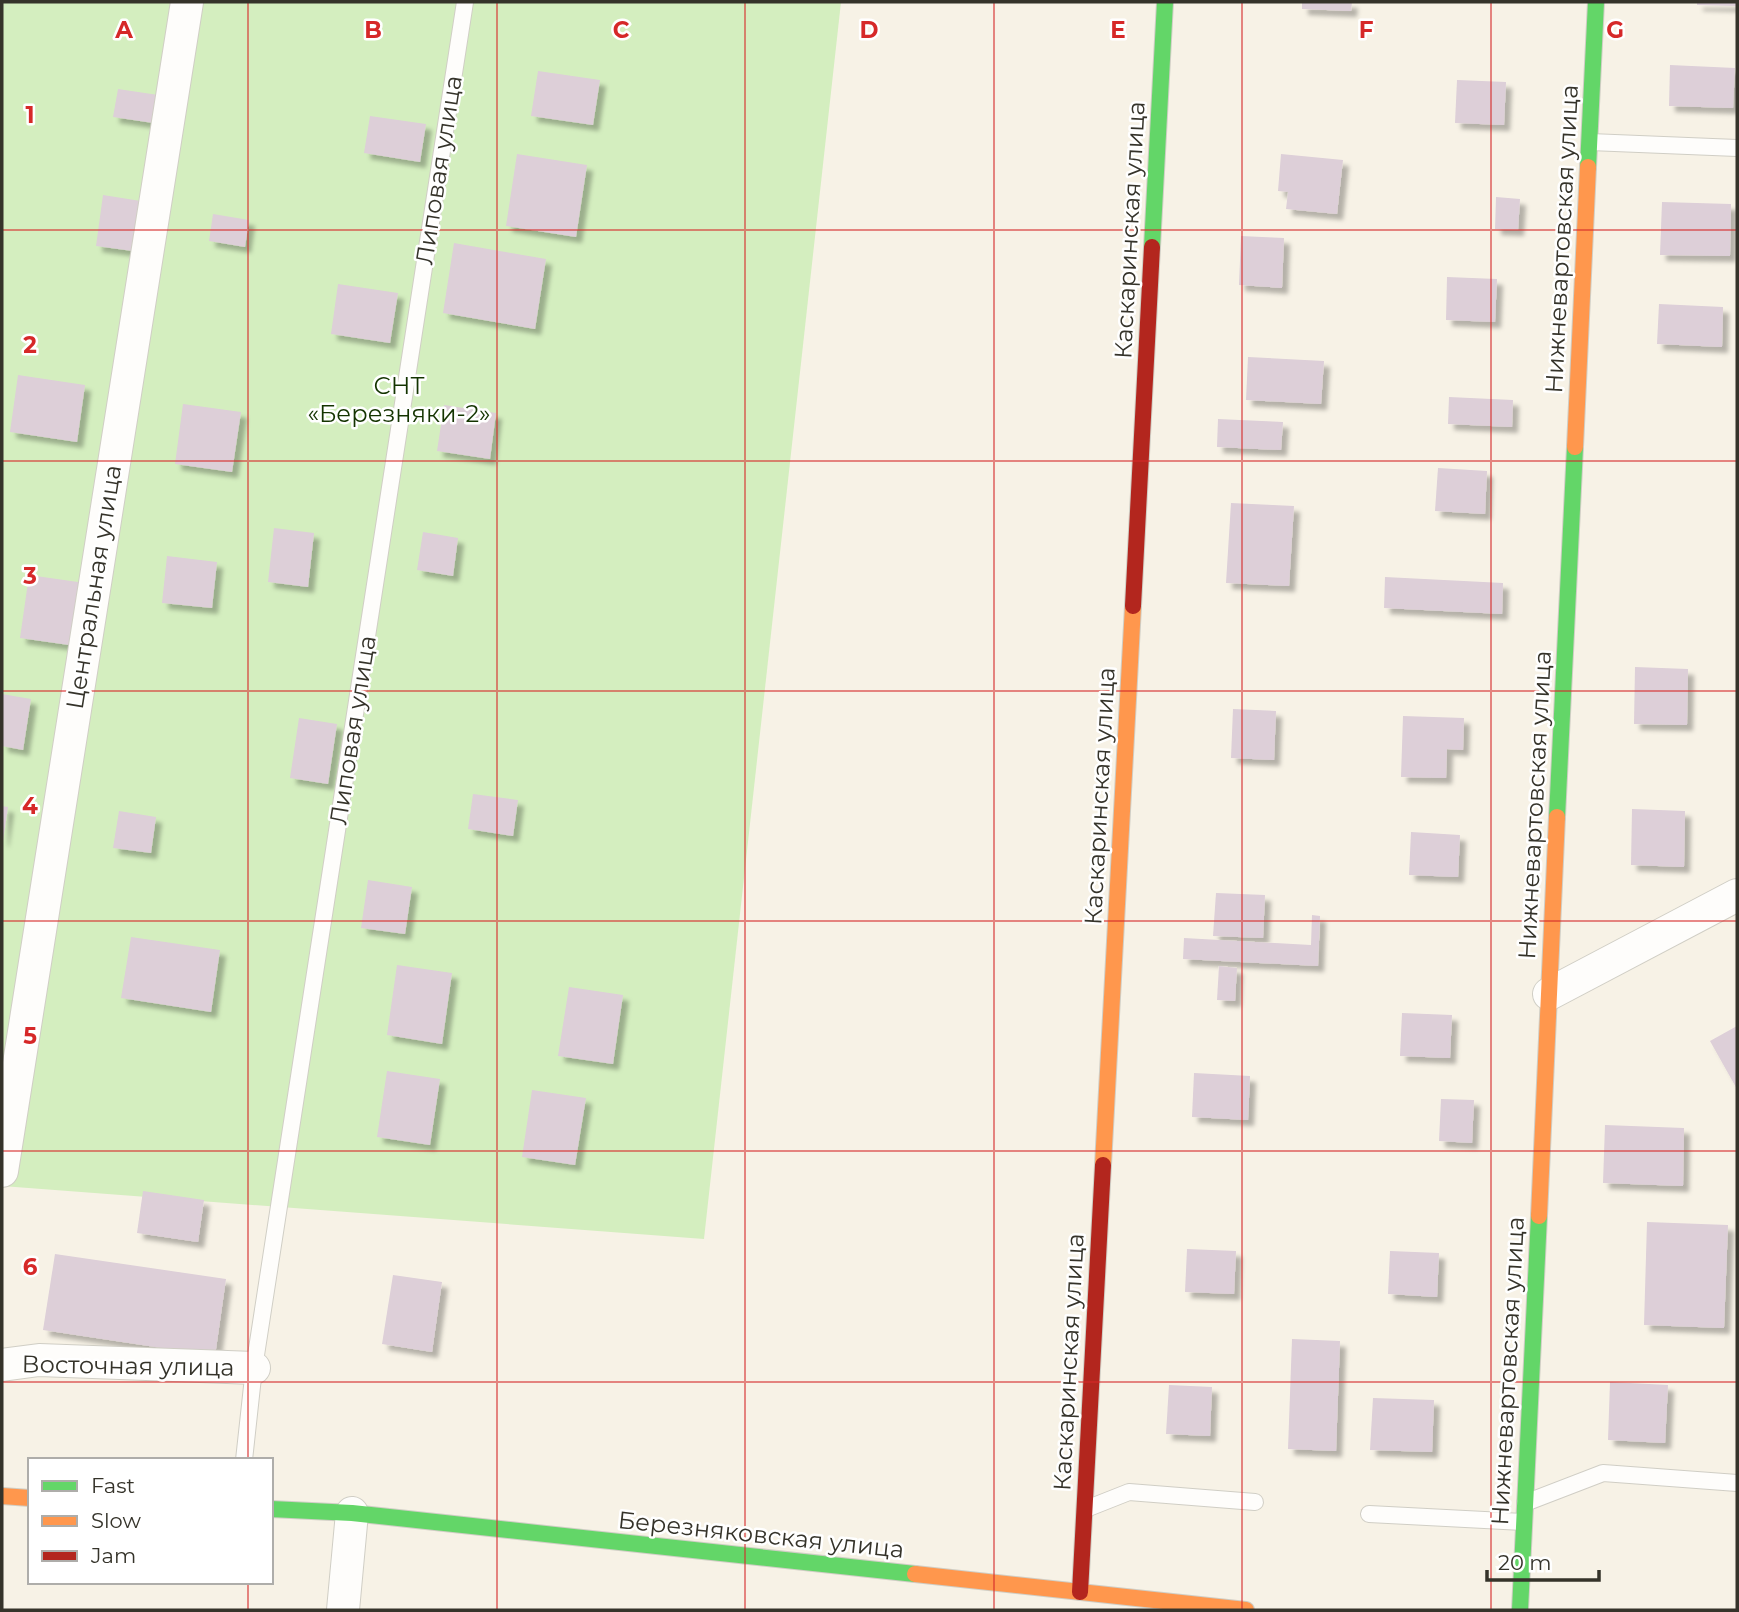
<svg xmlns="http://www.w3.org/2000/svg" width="1739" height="1612" font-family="Montserrat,sans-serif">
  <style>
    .green { fill: #d4eebf }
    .building { fill: #ddcfd8; filter: url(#shadow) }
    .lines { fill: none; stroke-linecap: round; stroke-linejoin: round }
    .lane-casing { stroke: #d0cec5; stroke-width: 18 }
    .street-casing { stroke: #d0cec5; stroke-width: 34 }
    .fast-casing { stroke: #d0cec5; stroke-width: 18 }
    .slow-casing { stroke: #d0cec5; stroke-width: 18 }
    .jam-casing { stroke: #d0cec5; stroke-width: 18 }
    .lane { stroke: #fefdfb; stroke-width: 16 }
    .street { stroke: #fefdfb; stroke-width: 32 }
    .fast { stroke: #63d668; stroke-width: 16 }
    .slow { stroke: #ff974d; stroke-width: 16 }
    .jam { stroke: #b3261e; stroke-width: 16 }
    .grid { fill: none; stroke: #d62828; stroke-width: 2; stroke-opacity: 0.55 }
    .labels { text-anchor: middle; stroke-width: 5; stroke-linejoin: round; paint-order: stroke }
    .street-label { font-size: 24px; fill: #35332a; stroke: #fff }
    .park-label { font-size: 24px; fill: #143400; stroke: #fff }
    .grid-label { font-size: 23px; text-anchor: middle; font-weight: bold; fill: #d62828; stroke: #fff; stroke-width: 5; stroke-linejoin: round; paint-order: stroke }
  </style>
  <defs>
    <filter id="shadow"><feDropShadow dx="6" dy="6" stdDeviation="2" flood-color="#0004"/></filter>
  </defs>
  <rect width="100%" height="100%" fill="#f7f2e6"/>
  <polygon class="green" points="2,2 841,2 704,1239 2,1186"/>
  <g class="building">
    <polygon points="1302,2 1352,2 1351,11 1302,9"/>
    <polygon points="1697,2 1737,2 1737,6 1697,5"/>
    <polygon points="1670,65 1735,68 1733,108 1669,106"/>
    <polygon points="538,71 600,80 593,125 531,116"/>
    <polygon points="1457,80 1506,82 1504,125 1455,123"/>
    <polygon points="118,89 165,96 160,124 113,117"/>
    <polygon points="370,116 426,124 420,162 364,153"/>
    <polygon points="517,154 587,165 576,237 506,226"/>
    <polygon points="1281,154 1343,160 1337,214 1286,209 1288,192 1278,191"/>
    <polygon points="103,195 147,202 140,252 96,246"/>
    <polygon points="1496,197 1520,199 1518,230 1495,229"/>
    <polygon points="1662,202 1731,204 1730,256 1660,255"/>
    <polygon points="213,214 249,220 245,247 209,241"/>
    <polygon points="1241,236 1284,238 1282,288 1239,285"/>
    <polygon points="454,243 546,259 535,329 443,313"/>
    <polygon points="1447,277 1497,279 1495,322 1446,320"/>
    <polygon points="338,284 398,293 390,343 331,334"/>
    <polygon points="1659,304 1723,307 1722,347 1657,344"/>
    <polygon points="1248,357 1324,361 1321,404 1246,400"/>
    <polygon points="18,375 85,385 77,442 10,432"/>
    <polygon points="1449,397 1513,400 1512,427 1448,424"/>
    <polygon points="183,404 241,412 232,472 175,464"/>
    <polygon points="444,405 496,413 490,459 437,451"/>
    <polygon points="1218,419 1283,422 1281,450 1217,447"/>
    <polygon points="1438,468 1487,471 1485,514 1435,511"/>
    <polygon points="1231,503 1294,506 1289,586 1226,583"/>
    <polygon points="274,528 314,533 308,587 268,582"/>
    <polygon points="423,532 458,538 453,576 417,570"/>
    <polygon points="167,556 217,562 212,608 162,603"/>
    <polygon points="29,575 85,583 76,646 20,638"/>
    <polygon points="1385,577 1503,583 1502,614 1384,608"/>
    <polygon points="1635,667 1688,669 1687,725 1634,724"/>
    <polygon points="2,694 31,699 23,750 2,746"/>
    <polygon points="1233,709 1276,711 1274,760 1231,758"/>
    <polygon points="1403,716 1464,718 1463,750 1447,749 1446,778 1401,777"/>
    <polygon points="299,718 337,724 328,784 290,778"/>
    <polygon points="473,794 518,800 513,836 468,829"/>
    <polygon points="2,806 8,807 3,841 2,841"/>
    <polygon points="1632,809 1685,811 1684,867 1631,865"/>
    <polygon points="119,811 156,817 151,853 113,848"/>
    <polygon points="1411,832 1460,835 1458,877 1409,875"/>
    <polygon points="368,880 412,887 405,934 361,928"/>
    <polygon points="1216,893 1265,895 1263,938 1213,936"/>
    <polygon points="1312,915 1320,916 1318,966 1183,959 1184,938 1311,945"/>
    <polygon points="131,937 220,950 211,1012 121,998"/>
    <polygon points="397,965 452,973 442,1044 387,1035"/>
    <polygon points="1219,966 1237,968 1235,1001 1217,1000"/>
    <polygon points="569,987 623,995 613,1064 558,1056"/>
    <polygon points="1402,1013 1452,1015 1450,1058 1400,1056"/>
    <polygon points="1737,1026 1737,1089 1710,1041"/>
    <polygon points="387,1071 440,1079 430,1145 377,1137"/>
    <polygon points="1194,1073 1250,1076 1248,1120 1192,1117"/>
    <polygon points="532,1090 586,1098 575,1165 522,1157"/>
    <polygon points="1441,1099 1474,1100 1472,1143 1439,1141"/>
    <polygon points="1605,1125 1684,1128 1683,1186 1603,1183"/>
    <polygon points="143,1191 204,1200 198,1242 137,1233"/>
    <polygon points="1647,1222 1728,1225 1724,1328 1644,1325"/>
    <polygon points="1187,1249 1236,1251 1234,1294 1185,1292"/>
    <polygon points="1390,1251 1439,1253 1437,1297 1388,1294"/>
    <polygon points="55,1254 226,1279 215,1356 43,1330"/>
    <polygon points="393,1275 442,1282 432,1352 382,1344"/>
    <polygon points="1292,1339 1340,1341 1336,1451 1288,1449"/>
    <polygon points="1610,1382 1668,1385 1665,1443 1608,1440"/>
    <polygon points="1169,1385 1212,1387 1210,1436 1166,1434"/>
    <polygon points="1373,1398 1434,1400 1432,1452 1370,1450"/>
  </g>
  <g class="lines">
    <defs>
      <g id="lane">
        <polyline points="1590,142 1737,148"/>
        <polyline points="244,1460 254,1368 465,2"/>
        <polyline points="1525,1503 1603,1473 1737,1483"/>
        <polyline points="1086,1509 1129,1492 1255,1502"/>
        <polyline points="1369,1514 1523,1522"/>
      </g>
      <g id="street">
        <polyline points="1549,994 1737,895"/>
        <polyline points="2,1171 187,2"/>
        <polyline points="2,1365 39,1360 254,1368"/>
        <polyline points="343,1610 352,1513"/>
      </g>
      <g id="fast">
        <polyline points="1588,167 1596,2"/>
        <polyline points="1152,247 1165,2"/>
        <polyline points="1557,817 1575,447"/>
        <polyline points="271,1509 352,1513 915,1574"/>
        <polyline points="1520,1610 1539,1216"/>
      </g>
      <g id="slow">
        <polyline points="1575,447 1588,167"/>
        <polyline points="1103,1165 1133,606"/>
        <polyline points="1539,1216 1557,817"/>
        <polyline points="2,1496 30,1498"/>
        <polyline points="915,1574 1246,1610"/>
      </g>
      <g id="jam">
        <polyline points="1133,606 1152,247"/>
        <polyline points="1080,1592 1103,1165"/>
      </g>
    </defs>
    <use href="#lane" class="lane-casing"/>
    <use href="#street" class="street-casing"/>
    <use href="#fast" class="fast-casing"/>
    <use href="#slow" class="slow-casing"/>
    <use href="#jam" class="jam-casing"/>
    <use href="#lane" class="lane"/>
    <use href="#street" class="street"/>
    <use href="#fast" class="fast"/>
    <use href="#slow" class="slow"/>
    <use href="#jam" class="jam"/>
  </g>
  <path class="grid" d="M248 2V1460M497 2V1610M745 2V1610M994 2V1610M1242 2V1610M1491 2V1610M2 230H1737M2 461H1737M2 691H1737M2 921H1737M2 1151H1737M2 1382H1737M248 1582V1610"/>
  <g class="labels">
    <g class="street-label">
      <text transform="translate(439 170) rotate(-81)" y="8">Липовая улица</text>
      <text transform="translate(1130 230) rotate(-87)" y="8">Каскаринская улица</text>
      <text transform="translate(1562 239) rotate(-87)" y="8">Нижневартовская улица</text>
      <text transform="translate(94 587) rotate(-81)" y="8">Центральная улица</text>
      <text transform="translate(353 730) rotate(-81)" y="8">Липовая улица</text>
      <text transform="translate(1100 796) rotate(-87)" y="8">Каскаринская улица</text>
      <text transform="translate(1535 805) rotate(-87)" y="8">Нижневартовская улица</text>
      <text transform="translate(1069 1362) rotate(-87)" y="8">Каскаринская улица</text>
      <text transform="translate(128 1366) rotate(1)" y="8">Восточная улица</text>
      <text transform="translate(1508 1371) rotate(-87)" y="8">Нижневартовская улица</text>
      <text transform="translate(761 1535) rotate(6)" y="8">Березняковская улица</text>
    </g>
    <g class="park-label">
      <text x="399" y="394">СНТ<tspan x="399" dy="28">«Березняки-2»</tspan></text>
    </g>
  </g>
  <g class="grid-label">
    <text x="124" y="38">A</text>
    <text x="373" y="38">B</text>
    <text x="621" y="38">C</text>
    <text x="869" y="38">D</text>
    <text x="1118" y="38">E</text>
    <text x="1366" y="38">F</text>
    <text x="1615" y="38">G</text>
    <text x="30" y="123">1</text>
    <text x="30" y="353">2</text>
    <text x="30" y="584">3</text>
    <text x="30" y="814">4</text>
    <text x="30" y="1044">5</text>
    <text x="30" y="1275">6</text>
  </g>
  <rect width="1739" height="1612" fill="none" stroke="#35332a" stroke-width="7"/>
  <rect x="28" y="1458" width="245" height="126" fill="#ffffff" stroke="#aeadaa" stroke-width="2"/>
  <rect x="42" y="1481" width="35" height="10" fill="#63d668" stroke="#aeadaa" stroke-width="2"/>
  <text x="91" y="1493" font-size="21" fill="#35332a">Fast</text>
  <rect x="42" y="1516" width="35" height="10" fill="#ff974d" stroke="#aeadaa" stroke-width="2"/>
  <text x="91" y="1528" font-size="21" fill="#35332a">Slow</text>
  <rect x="42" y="1551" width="35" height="10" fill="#b3261e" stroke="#aeadaa" stroke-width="2"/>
  <text x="91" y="1563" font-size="21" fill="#35332a">Jam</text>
  <path d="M1487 1570v10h112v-10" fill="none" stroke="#35332a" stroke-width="3.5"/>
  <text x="1498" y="1570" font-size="21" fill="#35332a" stroke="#ffffff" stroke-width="5" paint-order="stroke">20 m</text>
</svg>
